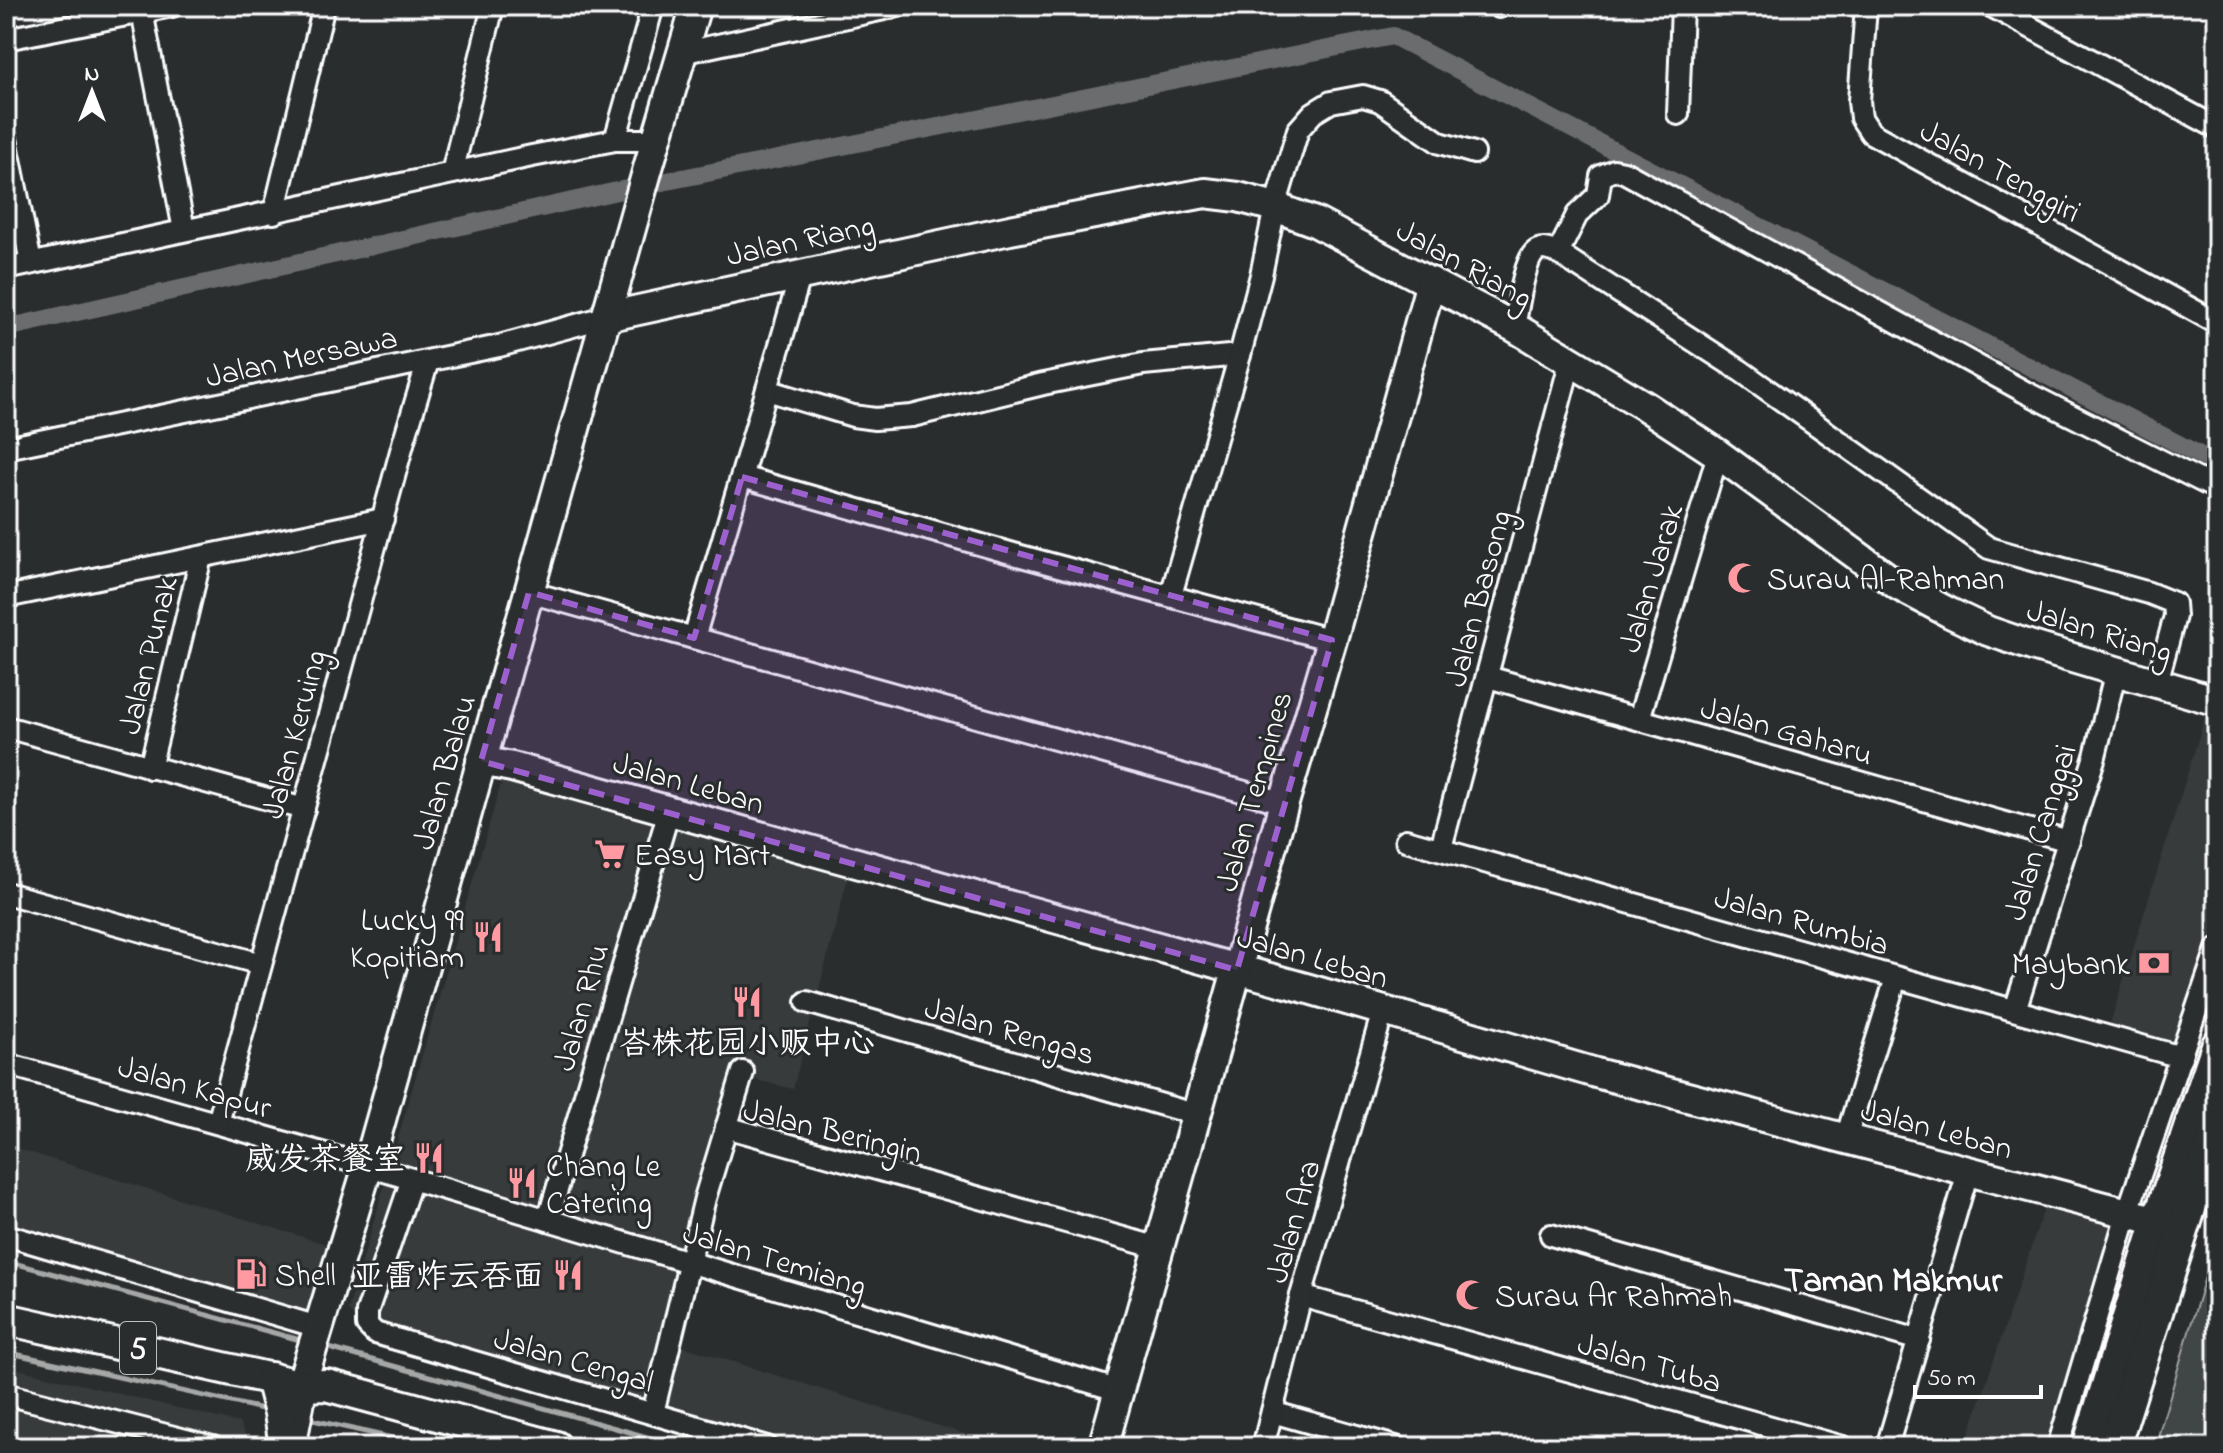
<svg xmlns="http://www.w3.org/2000/svg" width="2223" height="1453" font-family="'Indie Flower','LXGW WenKai TC',sans-serif">
  <style>
    .built { fill: #373a3b }
    .green { fill: #414445; stroke: #a0a2a2; stroke-width: 2 }
    .lines { fill: none; stroke-linecap: round; stroke-linejoin: round }
    .stream { stroke: #a6a7a7; stroke-width: 5 }
    .canal { stroke: #6a6c6d; stroke-width: 18 }
    .street-casing { stroke: #fff; stroke-width: 26 }
    .secondary-casing { stroke: #fff; stroke-width: 34 }
    .primary-casing { stroke: #fff; stroke-width: 36 }
    .street { stroke: #2a2d2e; stroke-width: 20 }
    .secondary { stroke: #2a2d2e; stroke-width: 28 }
    .primary { stroke: #2a2d2e; stroke-width: 30 }
    .marked { fill: #9c61cf; fill-opacity: 0.2; stroke: #9c61cf; stroke-width: 6; stroke-dasharray: 16 10; stroke-linejoin: round }
    .labels { text-anchor: middle; stroke-width: 6; stroke-linejoin: round; paint-order: stroke }
    .shield { fill: #2a2d2e; stroke: #bfc0c0; stroke-width: 2 }
    .shield-label { font-size: 30px; font-weight: bold; fill: #fff }
    .street-label { font-size: 32px; fill: #fff; stroke: #2a2d2e }
    .poi-label { font-size: 32px; fill: #fff; stroke: #2a2d2e; text-anchor: start }
    .neighbourhood-label { font-size: 34px; font-weight: bold; fill: #fff; stroke: #2a2d2e }
  </style>
  <rect width="100%" height="100%" fill="#2a2d2e"/>
  <filter id="ink" filterUnits="userSpaceOnUse"><feTurbulence type="fractalNoise" baseFrequency=".0125" numOctaves="2"/><feDisplacementMap in="SourceGraphic" scale="16" xChannelSelector="R" yChannelSelector="G"/><feConvolveMatrix kernelMatrix="1 2 1 2 8 2 1 2 1" color-interpolation-filters="sRGB"/></filter>
  <g filter="url(#ink)">
    <g class="built">
      <polygon points="2213,691 2217,692 2217,967 2184,1064 2104,1043"/>
      <polygon points="509,756 854,854 793,1089 748,1078 676,1344 1007,1447 744,1447 370,1339 348,1310"/>
      <polygon points="6,1145 351,1252 326,1337 6,1242"/>
      <polygon points="2052,1184 2136,1205 2063,1447 1965,1447"/>
      <polygon points="6,1366 239,1423 252,1447 6,1447"/>
    </g>
    <polygon class="green" points="2217,1236 2217,1447 2155,1447"/>
    <g class="lines">
      <g class="stream">
        <polyline points="6,1261 304,1341"/>
        <polyline points="322,1346 683,1447"/>
        <polyline points="6,1352 267,1410"/>
        <polyline points="304,1418 432,1447"/>
      </g>
      <polyline class="canal" points="6,328 617,191 1393,36 2217,464"/>
      <defs>
        <g id="street">
          <polyline points="141,6 184,230"/>
          <polyline points="1866,6 1859,101 1861,118 1871,133 2217,323"/>
          <polyline points="1991,6 2217,128"/>
          <polyline points="1499,7 1500,6"/>
          <polyline points="6,39 172,6"/>
          <polyline points="681,53 898,6"/>
          <polyline points="1678,114 1682,6"/>
          <polyline points="6,139 31,263"/>
          <polyline points="615,140 653,6"/>
          <polyline points="452,173 493,6"/>
          <polyline points="274,213 324,6"/>
          <polyline points="1558,253 1577,215 1598,195 1601,176 1614,170 1624,172 2025,392 2217,489"/>
          <polyline points="6,269 532,156 615,140 656,140"/>
          <path d="M1514 327C1518 310 1523 265 1534 253 1541 246 1550 250 1558 253L1741 371 1989 548 2149 593 2174 603 2175 616 2157 682"/>
          <polyline points="767,390 853,416 875,419 912,416 1043,384 1143,364 1240,355"/>
          <polyline points="6,448 499,346 606,317"/>
          <polyline points="742,477 1021,556 1332,640"/>
          <polyline points="529,592 1284,803"/>
          <polyline points="1171,595 1240,355 1261,275 1275,207 1298,130 1313,113 1331,102 1363,96 1380,101 1440,143 1474,153"/>
          <polyline points="6,597 383,519"/>
          <polyline points="694,638 801,273"/>
          <polyline points="1488,677 2069,841"/>
          <polyline points="1639,719 1718,454"/>
          <polyline points="6,727 304,809"/>
          <polyline points="150,768 201,557"/>
          <polyline points="1406,840 2181,1057"/>
          <polyline points="1441,848 1570,363"/>
          <polyline points="6,893 261,964"/>
          <polyline points="807,1002 1197,1115"/>
          <polyline points="2015,1010 2095,756 2116,670"/>
          <polyline points="6,1064 368,1166 1120,1391"/>
          <polyline points="218,1123 404,440 428,361"/>
          <polyline points="726,1127 1159,1248"/>
          <polyline points="1846,1138 1896,978"/>
          <polyline points="412,1179 367,1312 367,1325 375,1333 767,1447"/>
          <polyline points="548,1220 669,811"/>
          <polyline points="6,1235 318,1327"/>
          <polyline points="1551,1235 1919,1340"/>
          <polyline points="1301,1296 1843,1447"/>
          <polyline points="6,1394 213,1447"/>
          <polyline points="1272,1412 1396,1447"/>
          <polyline points="653,1413 705,1198 743,1072"/>
          <polyline points="1263,1447 1301,1296 1383,1011"/>
          <polyline points="1887,1447 1968,1172"/>
          <polyline points="2058,1447 2127,1214 2217,949"/>
        </g>
        <g id="secondary">
          <polyline points="606,317 1010,230 1205,193 1238,197 1275,207 1315,222 1514,327 1645,406 1718,454 1899,586 1950,613 1988,631 2032,646 2217,701"/>
          <polyline points="481,761 512,767 1309,989 1596,1073 2158,1221"/>
          <polyline points="291,1447 306,1369 368,1166 648,168 696,6"/>
          <polyline points="1103,1447 1284,803 1332,640 1431,282"/>
        </g>
        <g id="primary">
          <polyline points="6,1319 303,1386 326,1385 556,1447"/>
          <polyline points="271,1378 280,1413 285,1447"/>
          <polyline points="2088,1447 2158,1221 2217,1046"/>
          <polyline points="2114,1447 2217,1124"/>
        </g>
      </defs>
      <use href="#street" class="street-casing"/>
      <use href="#secondary" class="secondary-casing"/>
      <use href="#primary" class="primary-casing"/>
      <use href="#street" class="street"/>
      <use href="#secondary" class="secondary"/>
      <use href="#primary" class="primary"/>
    </g>
  </g>
  <path class="marked" d="M742 477 1332 640 1237 970 481 761 529 592 694 638Z"/>
  <defs>
    <symbol id="mosque-bare" viewBox="-9 -9 18 18"><path d="M3.5-4.9A6 6 0 1 0 3.5 4.9A5 5 0 1 1 3.5-4.9Z" fill="#ff9aa2" stroke="#2a2d2e" stroke-width="2.5" paint-order="stroke"/></symbol>
    <symbol id="supermarket-bare" viewBox="-9 -9 18 18"><path d="M-6-5.5h2.5l.6 2H6L4.5 2H-2.5L-4.4-4H-6ZM-1.5 3.2a1.3 1.3 0 1 0 .1 0ZM3 3.2a1.3 1.3 0 1 0 .1 0Z" fill="#ff9aa2" stroke="#2a2d2e" stroke-width="2.5" paint-order="stroke"/></symbol>
    <symbol id="restaurant-bare" viewBox="-9 -9 18 18"><path d="M-5-6h1v4h1v-4h1v4h1v-4h1v5L-1.5 .5V6h-2V.5L-5-1ZM5-6V6H3V1.5H1.5Q1.5-4 5-6Z" fill="#ff9aa2" stroke="#2a2d2e" stroke-width="2.5" paint-order="stroke"/></symbol>
    <symbol id="bank-bare" viewBox="-9 -9 18 18"><path d="M-6-4H6V4H-6ZM0-2.3a2.3 2.3 0 1 0 0 4.6a2.3 2.3 0 1 0 0-4.6Z" fill="#ff9aa2" stroke="#2a2d2e" stroke-width="2.5" paint-order="stroke"/></symbol>
    <symbol id="fuel-bare" viewBox="-9 -9 18 18"><path d="M-5.5-6h7V0h2V4h1.3V-2.5L3-4.5l.8-.8L6-3V5H2.5V1h-1V6h-7ZM-4.2-4.7v3.2H.2V-4.7Z" fill="#ff9aa2" stroke="#2a2d2e" stroke-width="2.5" paint-order="stroke"/></symbol>
  </defs>
  <g fill-rule="evenodd">
    <use href="#mosque-bare" x="1721" y="556" width="44" height="44"/>
    <use href="#supermarket-bare" x="588" y="832" width="44" height="44"/>
    <use href="#restaurant-bare" x="466" y="915" width="44" height="44"/>
    <use href="#bank-bare" x="2132" y="941" width="44" height="44"/>
    <use href="#restaurant-bare" x="725" y="980" width="44" height="44"/>
    <use href="#restaurant-bare" x="407" y="1136" width="44" height="44"/>
    <use href="#restaurant-bare" x="500" y="1161" width="44" height="44"/>
    <use href="#fuel-bare" x="229" y="1252" width="44" height="44"/>
    <use href="#restaurant-bare" x="546" y="1253" width="44" height="44"/>
    <use href="#mosque-bare" x="1449" y="1273" width="44" height="44"/>
  </g>
  <g class="labels">
    <rect class="shield" x="120" y="1322" width="36" height="52" rx="6"/>
    <g class="shield-label">
      <text x="138" y="1358">5</text>
    </g>
    <g class="street-label">
      <text transform="translate(2001 170) rotate(29)" y="11">Jalan Tenggiri</text>
      <text transform="translate(800 239) rotate(-12)" y="11">Jalan Riang</text>
      <text transform="translate(1465 263) rotate(29)" y="11">Jalan Riang</text>
      <text transform="translate(301 356) rotate(-12)" y="11">Jalan Mersawa</text>
      <text transform="translate(1650 578) rotate(-73)" y="11">Jalan Jarak</text>
      <text transform="translate(1477 598) rotate(-75)" y="11">Jalan Basong</text>
      <text transform="translate(2100 630) rotate(17)" y="11">Jalan Riang</text>
      <text transform="translate(147 655) rotate(-76)" y="11">Jalan Punak</text>
      <text transform="translate(1787 730) rotate(16)" y="11">Jalan Gaharu</text>
      <text transform="translate(293 734) rotate(-75)" y="11">Jalan Keruing</text>
      <text transform="translate(443 772) rotate(-74)" y="11">Jalan Balau</text>
      <text transform="translate(689 782) rotate(16)" y="11">Jalan Leban</text>
      <text transform="translate(1253 791) rotate(-74)" y="11">Jalan Tempines</text>
      <text transform="translate(2039 832) rotate(-73)" y="11">Jalan Canggai</text>
      <text transform="translate(1802 920) rotate(16)" y="11">Jalan Rumbia</text>
      <text transform="translate(1313 956) rotate(16)" y="11">Jalan Leban</text>
      <text transform="translate(580 1007) rotate(-74)" y="11">Jalan Rhu</text>
      <text transform="translate(1010 1030) rotate(16)" y="11">Jalan Rengas</text>
      <text transform="translate(195 1086) rotate(16)" y="11">Jalan Kapur</text>
      <text transform="translate(1937 1128) rotate(15)" y="11">Jalan Leban</text>
      <text transform="translate(833 1130) rotate(14)" y="11">Jalan Beringin</text>
      <text transform="translate(1292 1221) rotate(-74)" y="11">Jalan Ara</text>
      <text transform="translate(775 1258) rotate(17)" y="11">Jalan Temiang</text>
      <text transform="translate(574 1359) rotate(16)" y="11">Jalan Cengal</text>
      <text transform="translate(1650 1362) rotate(16)" y="11">Jalan Tuba</text>
    </g>
    <g class="poi-label">
      <text x="1767" y="589">Surau Al-Rahman</text>
      <text x="634" y="865">Easy Mart</text>
      <text x="464" y="930" text-anchor="end">Lucky 99<tspan x="464" dy="37">Kopitiam</tspan></text>
      <text x="2130" y="974" text-anchor="end">Maybank</text>
      <text x="747" y="1053" text-anchor="middle">峇株花园小贩中心</text>
      <text x="405" y="1169" text-anchor="end">威发茶餐室</text>
      <text x="546" y="1176">Chang Le<tspan x="546" dy="37">Catering</tspan></text>
      <text x="275" y="1285">Shell</text>
      <text x="544" y="1286" text-anchor="end">亚雷炸云吞面</text>
      <text x="1495" y="1306">Surau Ar Rahmah</text>
    </g>
    <g class="neighbourhood-label">
      <text x="1893" y="1291">Taman Makmur</text>
    </g>
  </g>
  <rect width="2223" height="1453" fill="none" stroke="#2a2d2e" stroke-width="32"/>
  <rect x="16" y="16" width="2191" height="1421" fill="none" stroke="#fff" stroke-width="3" filter="url(#ink)"/>
  <g transform="translate(92 92)" stroke="#2a2d2e" stroke-width="6" paint-order="stroke">
  <path d="M0-6L14 30L0 20L-14 30Z" fill="#ffffff"/>
  <text y="-12" font-size="22" font-weight="bold" text-anchor="middle" fill="#ffffff">N</text>
  </g>
  <path d="M1915 1385v12h126v-12" fill="none" stroke="#ffffff" stroke-width="4"/>
  <text x="1927" y="1385" font-size="24" fill="#ffffff" stroke="#2a2d2e" stroke-width="6" paint-order="stroke">50 m</text>
</svg>
